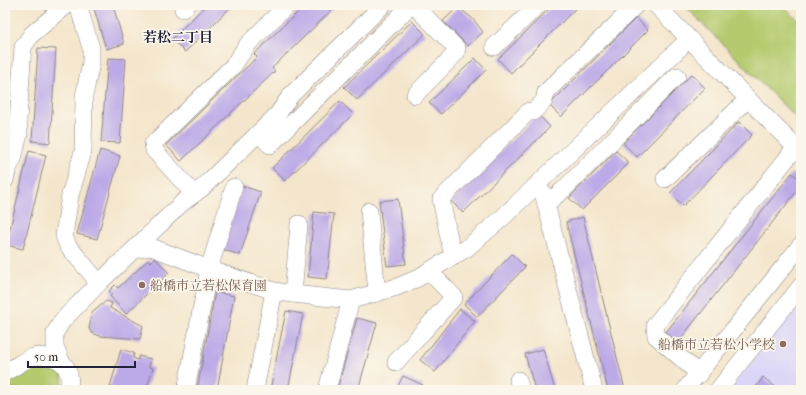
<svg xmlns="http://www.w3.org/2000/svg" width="806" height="395" font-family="'IM FELL French Canon','Noto Serif JP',serif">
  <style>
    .built { fill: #dbd6f7 }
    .green { fill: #b5ca6e; stroke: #6c7654 }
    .building { fill: #bca9e7 }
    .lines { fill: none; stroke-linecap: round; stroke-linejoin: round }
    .minor-casing { stroke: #8b8484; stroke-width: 18 }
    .minor { stroke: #fff; stroke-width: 17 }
    .education-dot { fill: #8d6e63; stroke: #fbf7ec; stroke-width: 1.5 }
    .labels { text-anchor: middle; stroke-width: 3.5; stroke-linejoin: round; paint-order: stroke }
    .education-label { font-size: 13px; fill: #785e54; stroke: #fbf7ec; text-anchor: start }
    .neighbourhood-label { font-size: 14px; font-weight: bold; fill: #22223b; stroke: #fbf7ec }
  </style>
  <rect width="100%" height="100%" fill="#fbf7ec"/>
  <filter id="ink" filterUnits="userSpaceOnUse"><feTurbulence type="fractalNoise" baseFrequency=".025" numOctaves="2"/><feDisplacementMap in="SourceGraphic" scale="8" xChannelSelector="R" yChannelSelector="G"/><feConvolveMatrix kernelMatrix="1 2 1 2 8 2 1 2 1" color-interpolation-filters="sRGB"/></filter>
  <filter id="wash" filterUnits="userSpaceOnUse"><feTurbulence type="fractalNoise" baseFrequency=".012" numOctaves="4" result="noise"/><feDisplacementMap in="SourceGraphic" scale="16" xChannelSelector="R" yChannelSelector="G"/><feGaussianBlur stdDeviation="0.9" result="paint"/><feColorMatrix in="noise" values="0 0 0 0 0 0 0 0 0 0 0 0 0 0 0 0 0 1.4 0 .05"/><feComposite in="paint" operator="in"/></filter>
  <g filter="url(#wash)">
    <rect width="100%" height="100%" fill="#f4e6cc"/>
    <polygon class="built" points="801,298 801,390 729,390"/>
    <g class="green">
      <polygon points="684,5 783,5 801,23 801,123"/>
      <polygon points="30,364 53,365 62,373 63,390 5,389 5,380"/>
    </g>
    <g id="blocks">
      <g class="building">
        <polygon points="93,5 113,5 124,44 106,49"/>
        <polygon points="206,5 233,5 185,52 172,39"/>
        <polygon points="305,5 337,5 272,68 275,71 181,161 166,145 257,57 254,54"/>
        <polygon points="553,5 579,5 511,73 498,59"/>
        <polygon points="458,7 473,19 483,32 468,46 443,21"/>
        <polygon points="636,18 648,30 561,117 549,105"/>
        <polygon points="412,21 425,34 357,100 344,87"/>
        <polygon points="38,48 56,49 50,143 32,141"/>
        <polygon points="108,58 126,59 120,143 101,142"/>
        <polygon points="475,58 486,70 441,114 429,103"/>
        <polygon points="692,74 705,88 637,157 623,143"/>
        <polygon points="340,101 353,114 285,181 272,168"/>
        <polygon points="538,114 550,127 463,213 451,201"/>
        <polygon points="739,122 752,135 683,206 670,193"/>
        <polygon points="100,150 120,156 97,239 77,234"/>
        <polygon points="29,151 46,155 23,249 6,245"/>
        <polygon points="616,151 629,163 582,210 569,198"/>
        <polygon points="792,173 801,180 801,186 678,342 666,332"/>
        <polygon points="242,186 261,192 240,255 221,249"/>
        <polygon points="398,199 406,264 387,266 379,201"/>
        <polygon points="314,212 334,214 327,279 308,277"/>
        <polygon points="583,217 608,321 625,390 608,390 566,222"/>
        <polygon points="512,254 525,267 477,317 464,304"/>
        <polygon points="155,258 169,273 126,314 110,296 112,294 109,291 115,285 118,288 148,260 151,262"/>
        <polygon points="215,292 234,296 217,390 197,390"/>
        <polygon points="106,301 112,303 110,308 143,326 140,339 100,336 92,333 89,329 92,313"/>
        <polygon points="460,309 475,321 435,372 420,360"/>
        <polygon points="286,311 303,314 288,390 270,390"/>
        <polygon points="357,318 377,323 358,390 337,390"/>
        <polygon points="121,349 134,353 133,358 138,360 139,356 151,359 149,367 153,368 146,390 121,390 110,387"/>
        <polygon points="543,349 555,390 535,390 525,354"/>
        <polygon points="403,376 423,385 421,390 402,390 397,388"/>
        <polygon points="763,377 779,390 754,390"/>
      </g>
    </g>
  </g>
  <g filter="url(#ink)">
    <use href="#blocks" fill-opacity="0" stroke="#8b8484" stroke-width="1"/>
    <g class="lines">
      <defs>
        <g id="minor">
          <polyline points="78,5 91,48 91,63 84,96 83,152 70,195 64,236 68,246 99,283"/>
          <polyline points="414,5 457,49 456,53 415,95"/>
          <polyline points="656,5 801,153"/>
          <polyline points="183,9 187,5"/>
          <polyline points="494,47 538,5"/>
          <polyline points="258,133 270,145 411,5"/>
          <polyline points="665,179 748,99"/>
          <polyline points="5,180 8,168 13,159 19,134 18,121 23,47 32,34 67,5"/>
          <polyline points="537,184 543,193 546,204 594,390"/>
          <polyline points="194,194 154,150 153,144 233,66 248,44 287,5"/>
          <polyline points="546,204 563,190 677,76"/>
          <polyline points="369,211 377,293"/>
          <polyline points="134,250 151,247 209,269 274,291 293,294 351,300 397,287 416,279 467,248 501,219 689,39"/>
          <polyline points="453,257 441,199 529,111 533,112 544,101 546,92 636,5"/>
          <polyline points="293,294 299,224"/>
          <polyline points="61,361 55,346 55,333 62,321 99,283 182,203 202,188 277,115 291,95 383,5"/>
          <polyline points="396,362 454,297 429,271"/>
          <path d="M5 372C15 368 23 360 33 357 37 356 41 356 46 357 65 358 72 372 69 390"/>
          <polyline points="699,374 656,336 655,325 796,147"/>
          <polyline points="518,380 521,390"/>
          <polyline points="186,390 209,269 234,187"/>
          <polyline points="255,390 274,291"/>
          <polyline points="327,390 351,300"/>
          <polyline points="685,390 801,245"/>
          <polyline points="718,390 801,286"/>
        </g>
      </defs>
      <use href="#minor" class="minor-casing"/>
      <use href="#minor" class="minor"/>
    </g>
  </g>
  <g class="education-dot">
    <circle cx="142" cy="285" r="4"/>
    <circle cx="783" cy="344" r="4"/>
  </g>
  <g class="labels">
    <g class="education-label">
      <text x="150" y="290">船橋市立若松保育園</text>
      <text x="775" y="349" text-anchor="end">船橋市立若松小学校</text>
    </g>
    <g class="neighbourhood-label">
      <text x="178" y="42">若松二丁目</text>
    </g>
  </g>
  <rect width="806" height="395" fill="none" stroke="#fbf7ec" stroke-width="20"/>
  <path d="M28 361v6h107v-6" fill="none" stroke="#22223b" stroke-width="2"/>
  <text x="34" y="361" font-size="12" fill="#22223b" stroke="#fbf7ec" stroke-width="3" paint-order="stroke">50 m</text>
</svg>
